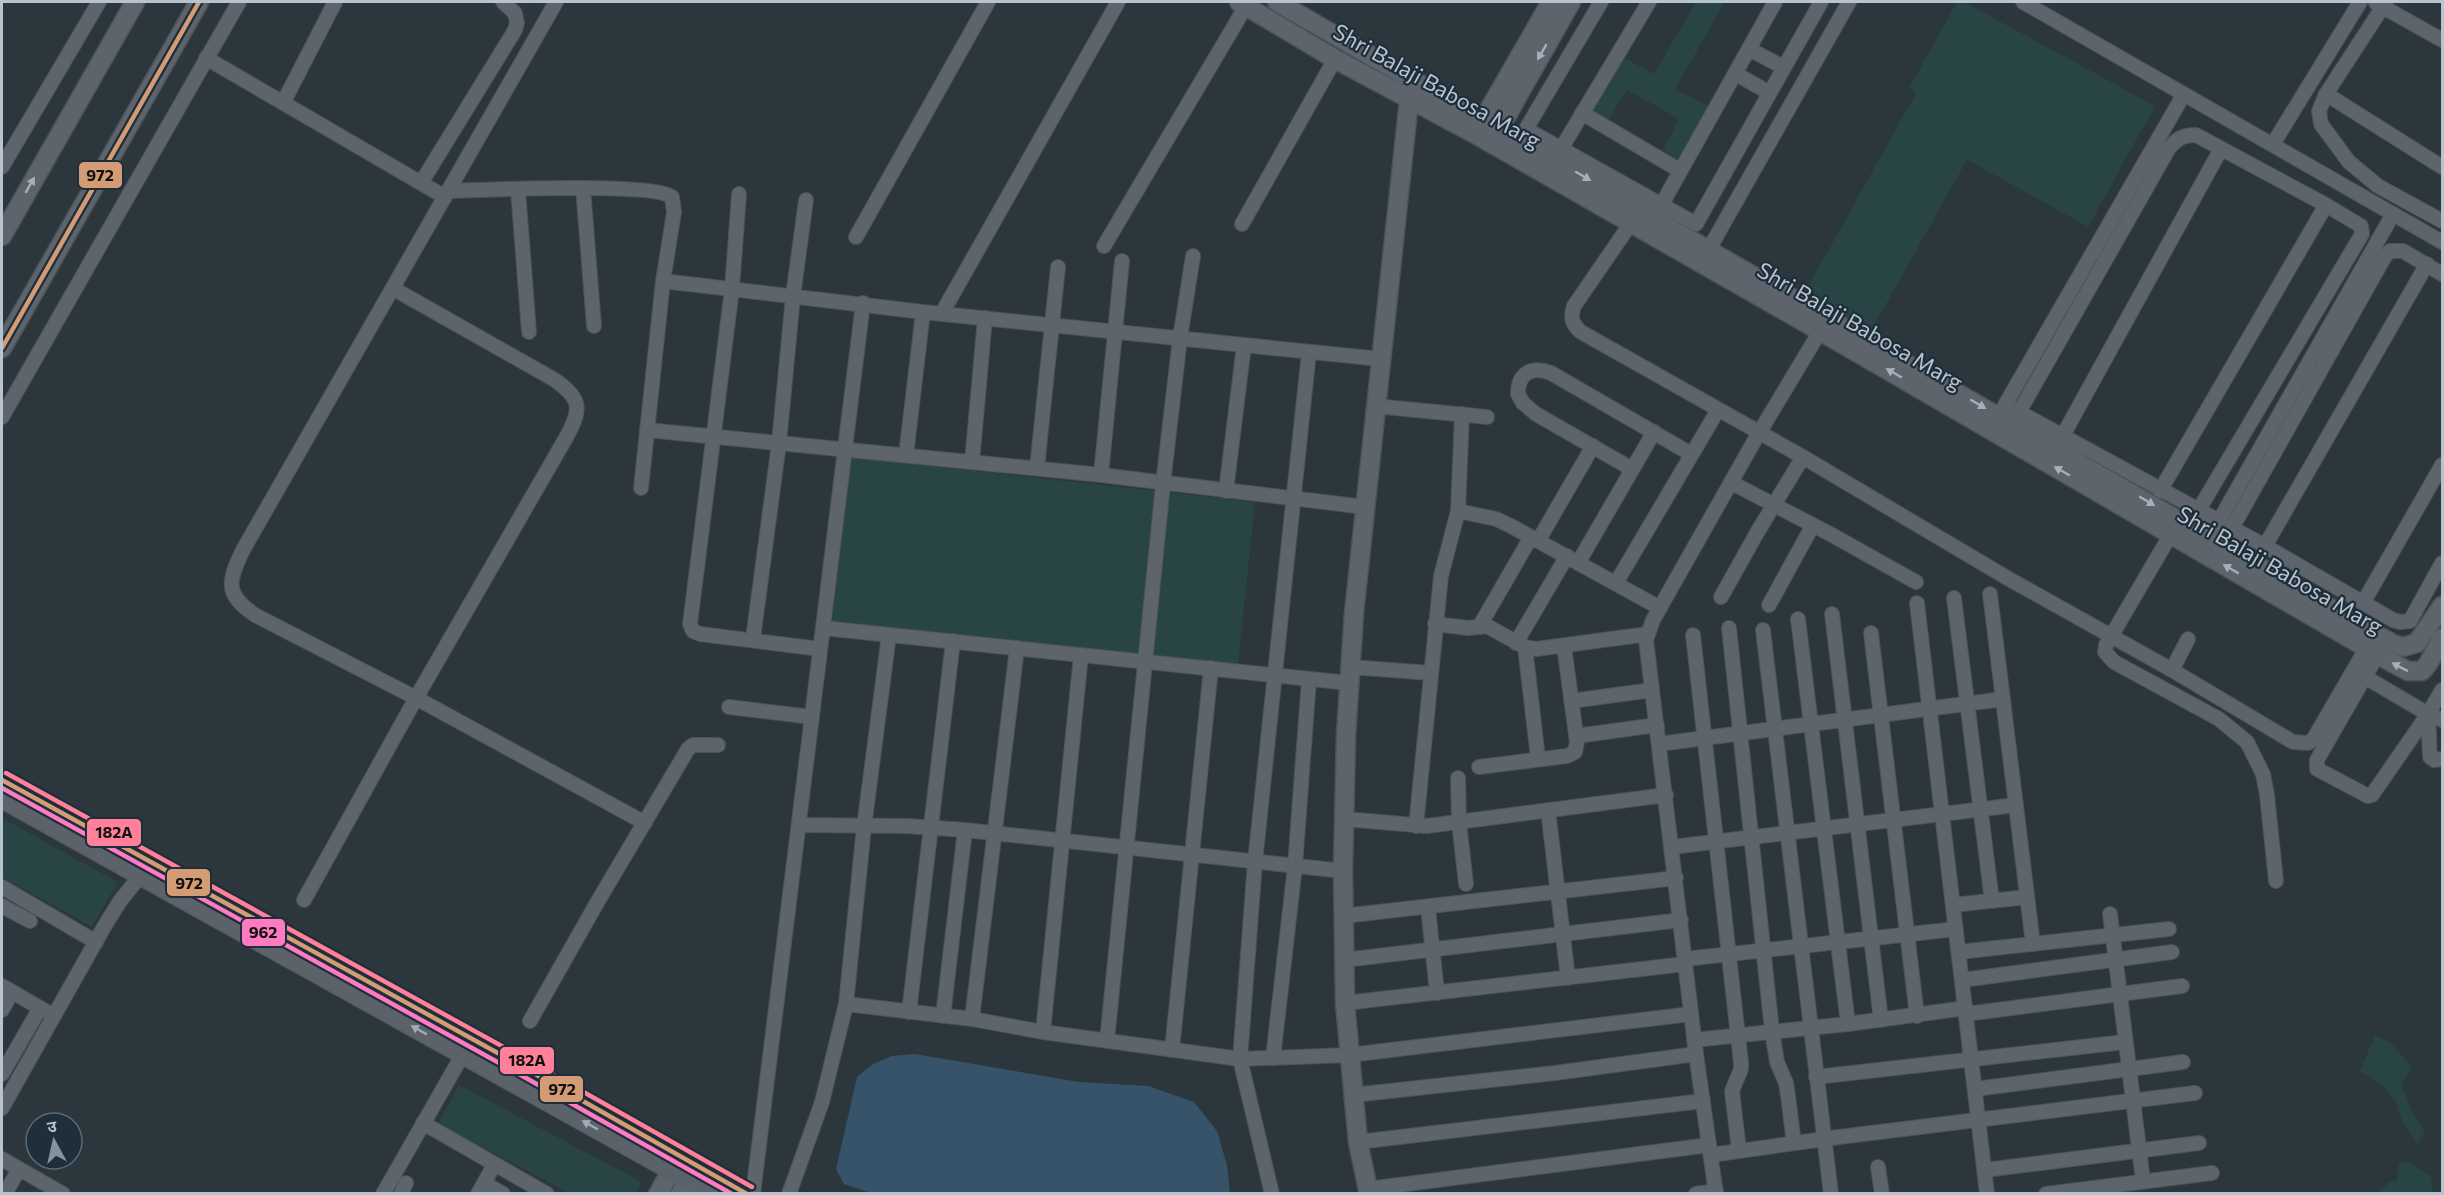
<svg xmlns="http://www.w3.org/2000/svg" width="2444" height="1195" font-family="Commissioner,'Noto Sans Devanagari',sans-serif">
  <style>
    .green { fill: #284444 }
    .water { fill: #36536a }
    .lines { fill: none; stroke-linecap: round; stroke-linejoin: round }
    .minor-casing { stroke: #4b5258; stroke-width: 16 }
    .tertiary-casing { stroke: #4b5258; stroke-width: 21 }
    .secondary-casing { stroke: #4b5258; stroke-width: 22 }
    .minor { stroke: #5d646b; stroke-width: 14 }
    .tertiary { stroke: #5d646b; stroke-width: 18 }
    .secondary { stroke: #5c6269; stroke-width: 20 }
    .bus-1-casing { stroke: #1e2e3a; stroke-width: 9 }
    .bus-2-casing { stroke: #1e2e3a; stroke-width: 9 }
    .bus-3-casing { stroke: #1e2e3a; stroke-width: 9 }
    .bus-1 { stroke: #d39c74; stroke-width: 4.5 }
    .bus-2 { stroke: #fe7ac1; stroke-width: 4.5 }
    .bus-3 { stroke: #ff8098; stroke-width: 4.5 }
    .oneway { fill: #a5b0ba }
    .oneway2 { fill: #a0abb5 }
    .labels { text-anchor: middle; stroke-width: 4.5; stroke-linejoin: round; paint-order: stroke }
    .street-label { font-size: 22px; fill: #b7c3ce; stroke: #1e2e3a }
    .line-badge { stroke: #1e2e3a; stroke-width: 2 }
    .pale-badge-label { font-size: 16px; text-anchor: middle; font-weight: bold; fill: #111 }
  </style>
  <rect width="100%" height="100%" fill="#2c363d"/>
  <g class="green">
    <polygon points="1696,2 1725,2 1675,89 1712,108 1679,161 1663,150 1679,119 1627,90 1607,122 1587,111 1620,55 1654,74"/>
    <polygon points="1957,2 1964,2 2155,106 2088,227 1967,160 1871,331 1804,294 1916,93 1909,88"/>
    <polygon points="848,457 1255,502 1238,665 830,623"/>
    <polygon points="2,818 118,882 92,927 2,877"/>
    <polygon points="2375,1035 2391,1043 2412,1067 2402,1085 2413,1114 2425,1130 2418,1145 2402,1121 2397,1104 2383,1086 2360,1071"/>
    <polygon points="459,1085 642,1182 636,1193 569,1193 438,1124"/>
    <polygon points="2406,1161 2431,1176 2433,1193 2378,1193 2388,1183 2397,1180 2399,1164"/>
  </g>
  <polygon class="water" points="915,1054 1079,1082 1148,1086 1194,1102 1217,1131 1227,1165 1230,1193 875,1194 844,1184 836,1169 857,1077 873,1064 892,1056"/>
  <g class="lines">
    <defs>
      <g id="minor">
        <path d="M556 2 243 550C228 581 224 594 255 615L416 698 645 823"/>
        <polyline points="1601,2 1526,129 1696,224 1821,2"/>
        <polyline points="2023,2 2442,242"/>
        <polyline points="2386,2 2326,94 2319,111 2321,124 2349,162 2378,186 2442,221"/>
        <polyline points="2376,3 2442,40"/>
        <polyline points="1749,49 1783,67"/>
        <polyline points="206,58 445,197"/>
        <polyline points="1736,74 1768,92"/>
        <polyline points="2326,94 2442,167"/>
        <polyline points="283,103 335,2"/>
        <polyline points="1582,113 1679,170"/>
        <polyline points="2273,144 2360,2"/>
        <polyline points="1561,149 1649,2"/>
        <polyline points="2,167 99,2"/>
        <polyline points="421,183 515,30 517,23 515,13 503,2"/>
        <polyline points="583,188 594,326"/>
        <polyline points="518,190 529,332"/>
        <path d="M448 191C482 190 653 182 672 197L674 212 663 281 641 488"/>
        <polyline points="739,194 732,289 690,624 693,631 700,634 820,649"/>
        <polyline points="1662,204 1775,2"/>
        <path d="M1631 223 1574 306C1570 318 1572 324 1581 332L1803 457 2009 579 2172 670 2293 742 2308 743 2313 740 2367 647"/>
        <polyline points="1242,224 1335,59"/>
        <polyline points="856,237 988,2"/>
        <polyline points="1104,246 1246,6"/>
        <polyline points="1704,258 1849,2"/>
        <polyline points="663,281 923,312 1380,359"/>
        <polyline points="942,313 1118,2"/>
        <polyline points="2006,405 2265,546 2393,620 2400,622 2410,621 2442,563"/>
        <polyline points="1375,406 1487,417"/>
        <polyline points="2001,412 2184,94"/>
        <path d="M2019 412 2169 148C2178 138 2183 135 2196 135L2326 205 2361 226 2362 234 2198 511"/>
        <polyline points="2,417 239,2"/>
        <polyline points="647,430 1101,475 1365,507"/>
        <polyline points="2062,437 2221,149"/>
        <polyline points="906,455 923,312"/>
        <polyline points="972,462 985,318"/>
        <polyline points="1037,468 1058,267"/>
        <path d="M1632 469 1536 414 1523 403 1518 394C1518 373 1531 366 1551 373L1691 454"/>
        <polyline points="1101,475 1122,261"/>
        <polyline points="1732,483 1832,535 1916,582"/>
        <polyline points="1226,491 1244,345"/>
        <polyline points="2160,491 2326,205"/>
        <polyline points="1458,511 1496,519 1511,526 1660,608"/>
        <polyline points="2232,528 2385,256 2390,251 2403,251 2442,274"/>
        <polyline points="2171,534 2106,645 2105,652 2114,662 2219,719 2247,742 2263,774 2267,795 2276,881"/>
        <polyline points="2210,537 2393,214"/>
        <polyline points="1538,541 1593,446"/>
        <polyline points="2265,546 2427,264"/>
        <polyline points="1578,563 1654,432"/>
        <polyline points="1616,583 1718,410"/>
        <polyline points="1990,594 2033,944"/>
        <polyline points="1721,597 1758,531 1803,457"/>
        <polyline points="1954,598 1992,901"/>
        <polyline points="1917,603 1987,1194"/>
        <polyline points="2363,603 2442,465"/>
        <polyline points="1769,605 1813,525"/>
        <polyline points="1832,614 1881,1020"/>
        <polyline points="1798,619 1848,1024"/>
        <polyline points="1435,624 1468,628 1487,626 1525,647 1536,649 1648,634"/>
        <polyline points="1479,627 1531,537"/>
        <polyline points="823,628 1349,683"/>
        <polyline points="1729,628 1772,1031 1777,1062 1786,1083 1788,1096 1794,1143"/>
        <polyline points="1763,630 1831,1194"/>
        <polyline points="1871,633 1917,1016"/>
        <polyline points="1693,635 1741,1063 1741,1069 1732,1091 1739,1150"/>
        <polyline points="753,639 779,443 793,296 806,200"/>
        <polyline points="1516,643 1567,556"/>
        <polyline points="1525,647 1538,758"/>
        <polyline points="2378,654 2317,760 2317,769 2368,796 2372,795 2428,714 2442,690"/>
        <polyline points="1350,667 1431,673"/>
        <polyline points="2172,670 2188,639"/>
        <polyline points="2365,677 2428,714 2442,720"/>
        <polyline points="1571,701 1652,690"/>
        <polyline points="729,707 812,717"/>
        <polyline points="2428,714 2430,757 2434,760 2442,759"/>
        <polyline points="1576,736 1657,725"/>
        <polyline points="1659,744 2003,699"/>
        <polyline points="1479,767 1567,756 1575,752 1577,742 1564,646"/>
        <polyline points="1458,778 1459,822 1466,884"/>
        <polyline points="1548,810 1568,978"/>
        <polyline points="1344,819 1427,826 1666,795"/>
        <polyline points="800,825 907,826 965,830 1343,871"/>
        <polyline points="1416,826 1441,576 1458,511 1462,414"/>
        <polyline points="1672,847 2016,805"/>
        <polyline points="2,887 96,942"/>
        <path d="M304 900 416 698 567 436C582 408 581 399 555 380L394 289"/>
        <polyline points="1953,905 2027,897"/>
        <polyline points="2,906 30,921"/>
        <polyline points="1428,907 1437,993"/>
        <polyline points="2110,914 2143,1181"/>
        <polyline points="1343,916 1676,878"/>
        <polyline points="1959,952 2169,929"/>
        <polyline points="1685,959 1956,929"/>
        <polyline points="1344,960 1681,920"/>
        <polyline points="1962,980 2172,952"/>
        <polyline points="2,986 47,1012"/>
        <polyline points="1345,1003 1685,964"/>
        <polyline points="846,1004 972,1019 1043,1032 1240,1059 1349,1055 1691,1014"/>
        <polyline points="2,1010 12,992"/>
        <polyline points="909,1012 953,641"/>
        <polyline points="1966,1014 2182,986"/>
        <polyline points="943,1016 965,830"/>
        <polyline points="972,1019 1017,648"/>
        <polyline points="530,1021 598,901 688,749 693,745 718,745"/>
        <polyline points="1043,1032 1081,655"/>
        <polyline points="1694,1040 1848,1024 1966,1008"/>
        <polyline points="1107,1041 1163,484 1180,338 1193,256"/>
        <polyline points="1172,1050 1211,668"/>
        <polyline points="1273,1058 1295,866 1309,679"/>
        <polyline points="2,1074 40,1008"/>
        <polyline points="1816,1077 2125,1042"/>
        <polyline points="1975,1089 2183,1062"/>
        <polyline points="1353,1095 1555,1073 1696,1054"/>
        <polyline points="2,1108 104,927 120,901 146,869"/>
        <polyline points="423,1123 547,1194"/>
        <polyline points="1358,1142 1703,1101"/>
        <polyline points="1711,1155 1831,1138 2195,1093"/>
        <polyline points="2,1159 63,1194"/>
        <polyline points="1878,1167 1882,1194"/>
        <polyline points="1985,1170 2199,1143"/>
        <polyline points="484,1183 503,1194"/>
        <polyline points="1368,1189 1709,1145"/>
        <polyline points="5,1194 19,1169"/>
        <polyline points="383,1194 467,1047"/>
        <polyline points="401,1194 406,1183"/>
        <polyline points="478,1194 494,1165"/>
        <polyline points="753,1194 863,303"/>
        <polyline points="789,1194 822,1102 846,1004 864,827 889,635"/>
        <polyline points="1272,1194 1240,1059 1255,862 1309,352"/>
        <polyline points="1696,1194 1716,1191"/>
        <polyline points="1716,1194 1696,1054 1646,640 1653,620 1756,438 1825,323"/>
        <polyline points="2046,1194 2212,1173"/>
      </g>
      <g id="tertiary">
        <polyline points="1239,2 1335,59 1475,134 1820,331 2391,662 2408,671 2422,671 2428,664 2442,638"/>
        <polyline points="1277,2 2393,644 2403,647 2417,643 2442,606"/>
        <polyline points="1478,129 1551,2"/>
        <polyline points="1494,138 1571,2"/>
        <polyline points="2,236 135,2"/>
        <polyline points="2,348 199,2"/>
        <polyline points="658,1194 678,1158"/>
        <polyline points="680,1194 695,1166"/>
        <polyline points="1369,1194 1358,1142 1345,1003 1343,871 1346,735 1354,613 1410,91"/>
      </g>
      <g id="secondary">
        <polyline points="2,780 505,1057 748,1194"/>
        <polyline points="2,798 715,1194"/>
      </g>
    </defs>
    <use href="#minor" class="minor-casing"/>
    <use href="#tertiary" class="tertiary-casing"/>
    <use href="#secondary" class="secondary-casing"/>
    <use href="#minor" class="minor"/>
    <use href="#tertiary" class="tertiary"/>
    <use href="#secondary" class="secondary"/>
    <defs>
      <g id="bus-1">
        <polyline points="2,348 199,2"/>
        <polyline points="2,780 505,1057 747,1194"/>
      </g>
      <polyline id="bus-2" points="2,788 501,1064 732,1194"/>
      <polyline id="bus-3" points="6,773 509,1050 752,1187"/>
    </defs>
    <use href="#bus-1" class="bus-1-casing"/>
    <use href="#bus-2" class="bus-2-casing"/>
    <use href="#bus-3" class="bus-3-casing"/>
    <use href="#bus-1" class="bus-1"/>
    <use href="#bus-2" class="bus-2"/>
    <use href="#bus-3" class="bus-3"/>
  </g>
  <defs><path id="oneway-solid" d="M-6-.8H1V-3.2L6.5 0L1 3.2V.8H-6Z" transform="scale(1.5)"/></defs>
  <g class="oneway">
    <use href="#oneway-solid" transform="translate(1542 52) rotate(120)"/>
    <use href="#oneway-solid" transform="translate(1583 176) rotate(30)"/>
    <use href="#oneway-solid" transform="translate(30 185) rotate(-60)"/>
    <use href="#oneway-solid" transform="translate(1894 373) rotate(-150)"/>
    <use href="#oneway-solid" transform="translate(1978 404) rotate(30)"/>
    <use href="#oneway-solid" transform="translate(2062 471) rotate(-150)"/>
    <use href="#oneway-solid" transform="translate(2147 501) rotate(30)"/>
    <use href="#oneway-solid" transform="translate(2231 569) rotate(-150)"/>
    <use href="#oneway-solid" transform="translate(2400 667) rotate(-153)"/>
  </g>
  <g class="oneway2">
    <use href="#oneway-solid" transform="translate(419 1030) rotate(-151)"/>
    <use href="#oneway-solid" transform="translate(590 1125) rotate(-151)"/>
  </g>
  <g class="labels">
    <g class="street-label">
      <text transform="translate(1437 86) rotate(29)" y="8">Shri Balaji Babosa Marg</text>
      <text transform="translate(1860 326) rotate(30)" y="8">Shri Balaji Babosa Marg</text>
      <text transform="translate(2280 570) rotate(30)" y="8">Shri Balaji Babosa Marg</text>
    </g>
  </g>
  <g class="line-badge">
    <rect x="78" y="161" width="45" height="28" rx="6" fill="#d39c74"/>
    <rect x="86" y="818" width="56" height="29" rx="6" fill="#ff8098"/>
    <rect x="166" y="868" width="45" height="29" rx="6" fill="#d39c74"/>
    <rect x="241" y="918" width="45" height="29" rx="6" fill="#fe7ac1"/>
    <rect x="499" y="1046" width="56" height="29" rx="6" fill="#ff8098"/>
    <rect x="539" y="1075" width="45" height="28" rx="6" fill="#d39c74"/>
  </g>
  <g class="pale-badge-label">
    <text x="100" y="181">972</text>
    <text x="114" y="838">182A</text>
    <text x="189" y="889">972</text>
    <text x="263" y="938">962</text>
    <text x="527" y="1066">182A</text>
    <text x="562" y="1095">972</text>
  </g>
  <rect width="2444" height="1195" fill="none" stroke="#b7c3ce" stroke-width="6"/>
  <g transform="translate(54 1141) rotate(352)"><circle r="28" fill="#1e2e3a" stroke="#5b6a75" stroke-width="1.5"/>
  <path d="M0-4.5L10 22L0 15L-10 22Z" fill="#86929b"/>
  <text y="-9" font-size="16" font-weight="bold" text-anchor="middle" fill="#b7c3ce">उ</text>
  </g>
</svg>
